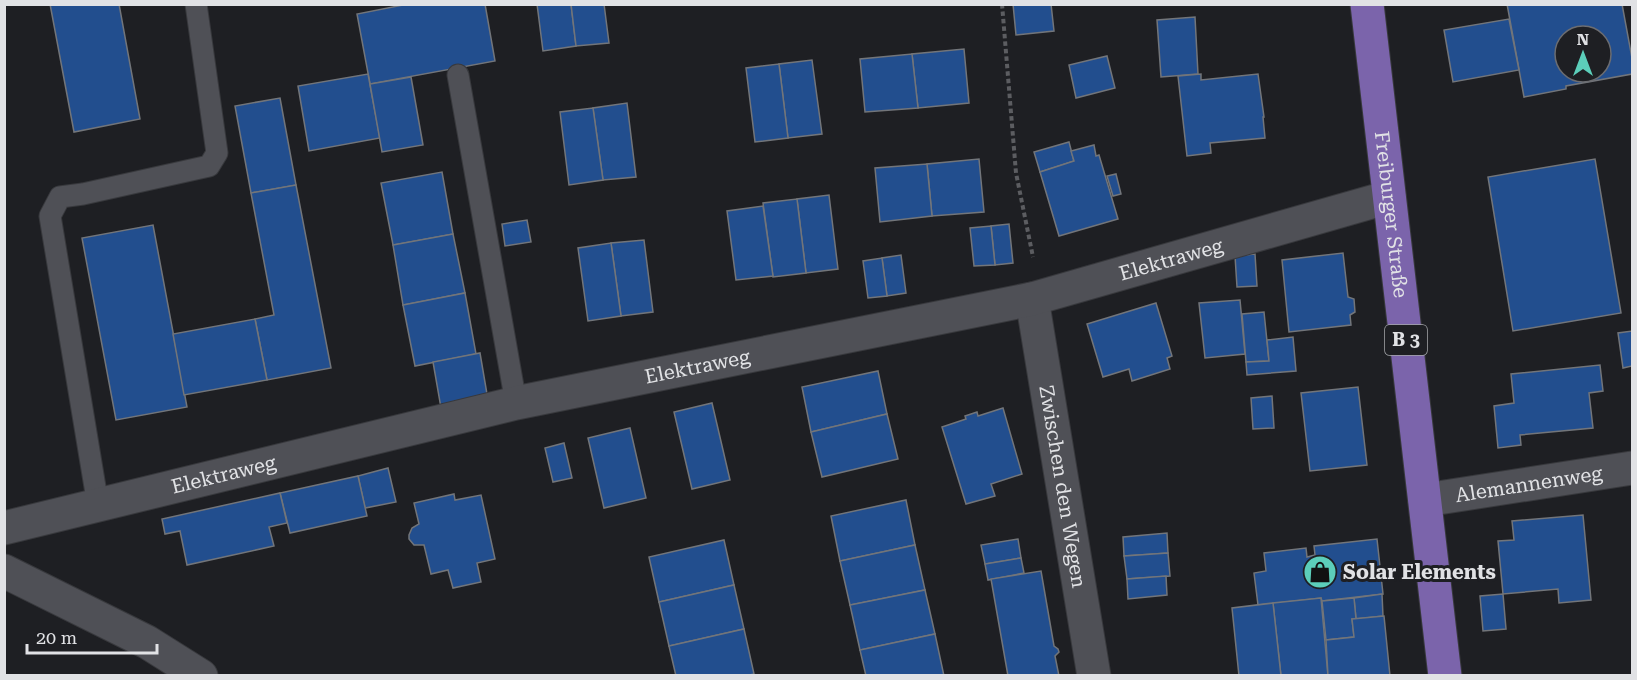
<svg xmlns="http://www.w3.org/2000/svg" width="1637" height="680" font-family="'Roboto Serif',serif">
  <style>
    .building { fill: #224e8e; stroke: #72757a; stroke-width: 1.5; fill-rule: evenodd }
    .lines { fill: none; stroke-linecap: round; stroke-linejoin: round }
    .lane-casing { stroke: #38393d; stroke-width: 23 }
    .street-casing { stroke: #38393d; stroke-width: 35 }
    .primary-casing { stroke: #38393d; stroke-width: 35 }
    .path { stroke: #5c5d61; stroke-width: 4; stroke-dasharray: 4.5 3; stroke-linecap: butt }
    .lane { stroke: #4f5056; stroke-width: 21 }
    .street { stroke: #4f5056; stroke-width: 33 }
    .primary { stroke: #7b64ab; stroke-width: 33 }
    .labels { text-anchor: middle; stroke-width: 6; stroke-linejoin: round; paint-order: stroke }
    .shield { fill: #1e1f23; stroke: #a6a8ab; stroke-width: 1.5 }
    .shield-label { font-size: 18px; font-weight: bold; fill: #e1e2e5 }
    .street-label { font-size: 20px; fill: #e1e2e5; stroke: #1e1f23 }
    .poi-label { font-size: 20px; font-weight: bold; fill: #e1e2e5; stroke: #1e1f23; text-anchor: start }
  </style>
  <rect width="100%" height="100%" fill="#1e1f23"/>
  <g class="building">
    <polygon points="50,4 119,4 140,119 74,132"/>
    <polygon points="408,4 485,4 495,61 370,84 357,14"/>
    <polygon points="537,4 571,4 576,46 543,51"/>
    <polygon points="571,4 604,4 609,43 576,46"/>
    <polygon points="1013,4 1051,4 1054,31 1016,35"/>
    <path d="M1507 4H1622L1632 58V74L1566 86V89L1524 97ZM1565 36H1601V72H1565Z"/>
    <polygon points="1195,17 1198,74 1161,77 1157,20"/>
    <polygon points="1509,19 1519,70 1453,82 1444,30"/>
    <polygon points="964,49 969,103 918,108 912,54"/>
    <polygon points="912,54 918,108 865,112 860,59"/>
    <polygon points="1107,56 1115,88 1076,98 1069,65"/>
    <polygon points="812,60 822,134 788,138 779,64"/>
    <polygon points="779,64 788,138 755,142 746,68"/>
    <polygon points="368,74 380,138 309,151 298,86"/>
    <polygon points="1201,74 1201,80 1258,74 1264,117 1263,117 1265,138 1210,143 1211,153 1187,156 1178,76"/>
    <polygon points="411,77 423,145 382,152 370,84"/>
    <polygon points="280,98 296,185 251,193 235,106"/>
    <polygon points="627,103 636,177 603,180 593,108"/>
    <polygon points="593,108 603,180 569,185 560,112"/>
    <polygon points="1069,142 1074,161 1040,172 1034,152"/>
    <polygon points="1094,145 1096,156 1099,155 1118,219 1059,236 1040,172 1074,161 1071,151"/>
    <polygon points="979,159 984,212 932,216 927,164"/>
    <polygon points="1595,159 1621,313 1513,331 1488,177"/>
    <polygon points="927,164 932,216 880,222 875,168"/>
    <polygon points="442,172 453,234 393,245 381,183"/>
    <polygon points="1116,174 1121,194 1113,196 1107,176"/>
    <polygon points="296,185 331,368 267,380 255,319 274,315 251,193"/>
    <polygon points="829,195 838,269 806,273 797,199"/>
    <polygon points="797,199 806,273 773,277 763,203"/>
    <polygon points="763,206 773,276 736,280 727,211"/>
    <polygon points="527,220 531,242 505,246 502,224"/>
    <polygon points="1009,224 1013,263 995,265 991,226"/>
    <polygon points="153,225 187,407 116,420 82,238"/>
    <polygon points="991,226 995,265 974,266 970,228"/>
    <polygon points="453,234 465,293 403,305 393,245"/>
    <polygon points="644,240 653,312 621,316 611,243"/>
    <polygon points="611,243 621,316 588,321 578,248"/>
    <polygon points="1343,253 1348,297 1354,299 1355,312 1350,315 1351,325 1289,332 1282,260"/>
    <polygon points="1255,254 1257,286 1237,287 1235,256"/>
    <polygon points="901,255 906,293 887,296 882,258"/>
    <polygon points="882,258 887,296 868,298 863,261"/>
    <polygon points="465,293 476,354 415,366 403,305"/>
    <polygon points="1240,300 1245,354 1205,358 1199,303"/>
    <polygon points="1156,303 1172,356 1167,358 1170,369 1132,381 1129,369 1103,377 1087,324"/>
    <polygon points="1264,312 1269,361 1246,362 1242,314"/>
    <polygon points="255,319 267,380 184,395 173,334"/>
    <polygon points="1632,331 1632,366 1623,368 1618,333"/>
    <polygon points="1293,337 1296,371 1247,375 1246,362 1269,361 1267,340"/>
    <polygon points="480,353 488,400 441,408 433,362"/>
    <polygon points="1600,365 1603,391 1589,393 1593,428 1520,435 1521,445 1498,448 1494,406 1514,403 1511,374"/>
    <polygon points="878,371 887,414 811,432 802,387"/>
    <polygon points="1358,387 1367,465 1310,471 1301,393"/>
    <polygon points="1272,396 1274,428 1253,429 1251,398"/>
    <polygon points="712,403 730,480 692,489 674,412"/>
    <polygon points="1003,408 1022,474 991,484 995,496 966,504 942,427 966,419 965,416 977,412 978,416"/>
    <polygon points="887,414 898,459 822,477 811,432"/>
    <polygon points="630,428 646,498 604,508 588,438"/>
    <polygon points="564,443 572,478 553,482 545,448"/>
    <polygon points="388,468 396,502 365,508 358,476"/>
    <polygon points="358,476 367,516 290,533 280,493"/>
    <polygon points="280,493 287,523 269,527 274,546 187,565 180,531 165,534 162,519"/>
    <polygon points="454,494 455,500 481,495 495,559 477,563 481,582 453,588 448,570 431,574 424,545 414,545 409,539 409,535 412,528 419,524 414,503"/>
    <polygon points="906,500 915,545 840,561 831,516"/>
    <polygon points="1583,515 1591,600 1559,603 1558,589 1503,594 1498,541 1514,540 1512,521"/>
    <polygon points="1167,533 1168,553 1124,556 1123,537"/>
    <polygon points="1018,539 1021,558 985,564 981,545"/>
    <polygon points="1377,539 1383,594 1322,601 1321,598 1258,605 1254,573 1266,571 1264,553 1306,548 1307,557 1315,555 1314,546"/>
    <polygon points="724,540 734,585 659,602 649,557"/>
    <polygon points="915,545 925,590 850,605 840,561"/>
    <polygon points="1168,553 1170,576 1127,579 1124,556"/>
    <polygon points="1021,558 1024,573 988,580 985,564"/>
    <polygon points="1041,571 1054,646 1058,649 1059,652 1055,656 1059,676 1008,676 991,579"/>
    <polygon points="1166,576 1167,595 1128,599 1127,579"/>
    <polygon points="734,585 744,629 669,646 659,602"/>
    <polygon points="925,590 935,634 860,650 850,605"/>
    <polygon points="1382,594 1383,616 1356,619 1354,598"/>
    <polygon points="1503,594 1506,629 1483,631 1480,596"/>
    <polygon points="1321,598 1328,676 1281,676 1273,603"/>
    <polygon points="1354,598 1356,619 1352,619 1354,637 1326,640 1322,601"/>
    <polygon points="1273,603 1281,676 1239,676 1232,608"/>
    <polygon points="1384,616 1390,676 1328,676 1326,640 1354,637 1352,619"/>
    <polygon points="744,629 754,674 745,676 676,676 669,646"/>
    <polygon points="935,634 944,676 866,676 860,650"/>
  </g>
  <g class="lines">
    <defs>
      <g id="lane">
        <polyline points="458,75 516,403"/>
        <polyline points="98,505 50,216 60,197 83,194 209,166 217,153 196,4"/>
      </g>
      <g id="street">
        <path id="s1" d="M1032 299 1094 676"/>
        <path id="s2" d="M1425 500 1632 468"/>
        <path id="s3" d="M4 528 516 403 1032 299 1389 197"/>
        <polyline points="4,571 147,642 201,676"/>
      </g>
      <g id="primary">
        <path id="s4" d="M1367 4 1445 676"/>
      </g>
    </defs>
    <use href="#lane" class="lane-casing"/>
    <use href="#street" class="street-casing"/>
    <use href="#primary" class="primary-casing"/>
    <polyline class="path" points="1002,4 1016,173 1033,257"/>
    <use href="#lane" class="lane"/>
    <use href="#street" class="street"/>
    <use href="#primary" class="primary"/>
  </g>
  <defs>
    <symbol id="shop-disc" viewBox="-11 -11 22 22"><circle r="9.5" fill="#5cceba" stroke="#1e1f23"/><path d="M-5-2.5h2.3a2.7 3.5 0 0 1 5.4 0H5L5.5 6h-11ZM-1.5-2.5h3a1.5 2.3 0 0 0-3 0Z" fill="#111"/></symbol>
  </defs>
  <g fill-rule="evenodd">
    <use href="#shop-disc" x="1301" y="553" width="38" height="38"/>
  </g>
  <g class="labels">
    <rect class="shield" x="1385" y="325" width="42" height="30" rx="4.5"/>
    <g class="shield-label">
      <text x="1406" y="346">B 3</text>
    </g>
    <g class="street-label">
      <text dy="7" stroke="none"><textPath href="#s4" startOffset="212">Freiburger Straße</textPath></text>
      <text dy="7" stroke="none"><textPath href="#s3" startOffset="1198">Elektraweg</textPath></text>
      <text dy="7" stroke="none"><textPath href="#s3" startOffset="712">Elektraweg</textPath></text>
      <text dy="7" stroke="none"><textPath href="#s3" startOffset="226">Elektraweg</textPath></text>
      <text dy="7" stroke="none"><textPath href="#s2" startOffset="105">Alemannenweg</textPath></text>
      <text dy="7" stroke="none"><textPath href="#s1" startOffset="190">Zwischen den Wegen</textPath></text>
    </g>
    <g class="poi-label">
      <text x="1343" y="579">Solar Elements</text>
    </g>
  </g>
  <rect width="1637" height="680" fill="none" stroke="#e1e2e5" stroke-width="12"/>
  <g transform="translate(1583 54)"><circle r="28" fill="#1e1f23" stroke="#6c6d71" stroke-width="1.5"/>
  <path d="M0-4.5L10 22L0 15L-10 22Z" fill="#5cceba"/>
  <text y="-9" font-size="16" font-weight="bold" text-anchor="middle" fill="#e1e2e5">N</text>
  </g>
  <path d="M27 644v9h130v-9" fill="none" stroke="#e1e2e5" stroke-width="3"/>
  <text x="36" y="644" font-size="18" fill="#e1e2e5" stroke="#1e1f23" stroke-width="4.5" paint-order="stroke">20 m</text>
</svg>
